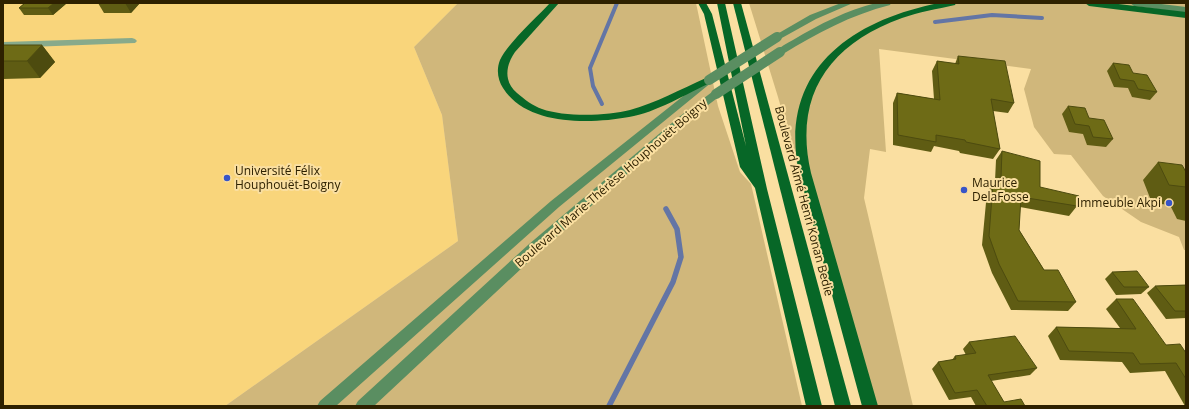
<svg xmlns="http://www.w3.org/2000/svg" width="1189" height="409" font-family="'Open Sans',sans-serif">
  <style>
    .built { fill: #f9d57b }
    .green { fill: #d0b77b }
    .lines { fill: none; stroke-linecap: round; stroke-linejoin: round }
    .stream-far1 { stroke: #6375a5; stroke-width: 4 }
    .stream { stroke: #6375a5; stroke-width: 5.5 }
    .street { fill: #88aa8b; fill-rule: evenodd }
    .secondary { fill: #5a8e61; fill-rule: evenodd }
    .highway { fill: #076727; fill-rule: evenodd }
    .secondary-bridge { stroke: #5a8e61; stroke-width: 10 }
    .wall { fill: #5f5c13 }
    .shaded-wall { fill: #4d4b0f }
    .building { fill: #6e6b16; stroke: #4d4b0f }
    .poi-dot { fill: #3755c7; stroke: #fadfa1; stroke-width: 1.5 }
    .labels { text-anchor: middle; stroke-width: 4; stroke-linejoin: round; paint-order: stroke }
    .poi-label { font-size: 12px; fill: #2e2100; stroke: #fadfa1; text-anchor: start }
    .street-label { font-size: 12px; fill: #2e2100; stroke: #fadfa1 }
  </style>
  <rect width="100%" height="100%" fill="#fadfa1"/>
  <polygon class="built" points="3,3 458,3 414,47 442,115 458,241 225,406 3,406"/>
  <g class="green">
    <polygon points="458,3 696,3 718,106 740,172 751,184 802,406 225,406 458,241 442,115 414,47"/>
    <polygon points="749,3 1186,3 1186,250 1184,250 1179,237 1141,222 1103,196 1071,155 1054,154 1034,127 1024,89 1031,69 879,49 886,152 870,149 864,198 913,406 866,406 778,97"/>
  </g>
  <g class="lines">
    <g class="stream-far1">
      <polyline points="935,22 992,15 1042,18"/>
      <polyline points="602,104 593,86 590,68 617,3"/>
    </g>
    <polyline class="stream" points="609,406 673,282 681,257 677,229 666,209"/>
    <polygon class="street" points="132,38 135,39 137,41 135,43 3,48 3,42"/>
    <g class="secondary">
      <polygon points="841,3 853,3 816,19 780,39 774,39 772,37 810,15"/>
      <path d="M876 3H891L890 5C851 15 817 33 783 54L780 55 775 52C780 47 787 43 793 40 820 24 847 10 876 3Z"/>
      <polygon points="1130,3 1153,3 1186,7 1186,13 1134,6"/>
      <polygon points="709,77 714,80 712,82 559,207 336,406 317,406 320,401 551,201 706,78"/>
      <polygon points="716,91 720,92 721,94 720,96 687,121 538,253 374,406 355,406 358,401 528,245 679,117 712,92"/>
    </g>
    <g class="highway">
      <path d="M550 3H559L515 52C506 65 503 81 517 93 524 99 533 106 542 109 564 117 607 116 630 110 656 103 681 89 706 78L709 77 714 80 712 82C688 93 655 113 629 117 590 124 527 126 503 88 498 80 496 70 500 60 508 43 537 17 550 3Z"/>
      <polygon points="698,3 706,3 712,14 746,146 717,3 725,3 767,189 822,406 806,406 755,188 740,167 704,14"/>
      <polygon points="733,3 741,3 851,406 835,406"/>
      <path d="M939 3H956L955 5C937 9 919 12 902 18 829 44 793 96 811 173L878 406H862L799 173C778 72 849 21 939 3Z"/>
      <polygon points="1085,3 1110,3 1186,12 1186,18 1089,6"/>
    </g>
    <g class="secondary-bridge">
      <polyline points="709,80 777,37"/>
      <polyline points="716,94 780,52"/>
    </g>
  </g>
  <g class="wall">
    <polygon points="25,3 67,3 53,15 24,15 19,8"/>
    <polygon points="98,3 140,3 131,13 104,13"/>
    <polygon points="3,45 42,45 55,62 40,78 3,79"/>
    <polygon points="958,56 1014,103 1008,113 993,111 1000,149 993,159 960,153 959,151 934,146 931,152 893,145 893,103 897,93 934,99 932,71 937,61 955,64"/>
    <polygon points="1113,63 1133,73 1157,92 1150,100 1132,97 1128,88 1114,87 1107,71"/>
    <polygon points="1068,106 1089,118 1113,139 1106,147 1087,145 1083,134 1069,132 1062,114"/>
    <polygon points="1002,151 1040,187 1077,206 1069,216 1020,207 1019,230 1044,270 1076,302 1068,311 1011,310 992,273 982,245 987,192 993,183 995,181 996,160"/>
    <polygon points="1158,162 1186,172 1186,221 1177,219 1170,205 1152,203 1143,180"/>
    <polygon points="1112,272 1149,287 1141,294 1116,295 1105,279"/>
    <polygon points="1186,285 1186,318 1166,319 1147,293 1155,286"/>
    <polygon points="1116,299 1166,345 1186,353 1186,406 1185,406 1165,371 1130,373 1122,362 1060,360 1048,336 1056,327 1120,328 1106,309"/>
    <polygon points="969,342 1037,368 1030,375 991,381 1004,402 1025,406 976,406 971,397 949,400 932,369 938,362 952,360 955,356 966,355 963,349"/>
  </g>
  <g class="shaded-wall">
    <polygon points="54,3 67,3 53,15 48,8"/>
    <polygon points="125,3 140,3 131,13"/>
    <polygon points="42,45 55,62 40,78 27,61"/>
  </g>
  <g class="building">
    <polygon points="25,3 54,3 48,8 19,8"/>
    <polygon points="3,45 42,45 27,61 3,61"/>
    <polygon points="958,56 1005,61 1014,103 991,99 1000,149 966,142 965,140 936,135 936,142 898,135 897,93 940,100 937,61 959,64"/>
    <polygon points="1113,63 1129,65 1133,73 1147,75 1157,92 1138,89 1134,81 1120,79"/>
    <polygon points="1068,106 1085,108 1089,118 1104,120 1113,139 1093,137 1089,126 1075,124"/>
    <polygon points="1002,151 1040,161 1040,187 1079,196 1077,206 1021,197 1019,230 1044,270 1058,270 1076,302 1018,301 999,264 989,236 993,183 1001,177"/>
    <polygon points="1158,162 1182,165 1186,172 1186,187 1169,185"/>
    <polygon points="1137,271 1149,287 1124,287 1112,272"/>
    <polygon points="1186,285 1186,311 1175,311 1155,286"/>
    <polygon points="1116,299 1133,299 1166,345 1180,344 1186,353 1186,379 1176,363 1140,364 1133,353 1069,351 1056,327 1136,329"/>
    <polygon points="1015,336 1037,368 988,375 1004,402 1021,399 1025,406 987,406 977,390 955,393 938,362 956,359 955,356 976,353 969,342"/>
  </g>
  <g class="poi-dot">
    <circle cx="227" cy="178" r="4"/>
    <circle cx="964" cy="190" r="4"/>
    <circle cx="1169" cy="203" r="4"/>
  </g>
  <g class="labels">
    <g class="poi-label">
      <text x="235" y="175">Université Félix<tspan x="235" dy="14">Houphouët-Boigny</tspan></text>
      <text x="972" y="187">Maurice<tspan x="972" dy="14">DelaFosse</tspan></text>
      <text x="1161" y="207" text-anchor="end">Immeuble Akpi</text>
    </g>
    <g class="street-label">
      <text transform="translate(611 183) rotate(-41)" y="4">Boulevard Marie-Thérèse Houphouët-Boigny</text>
      <text transform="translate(804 201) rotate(75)" y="4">Boulevard Aimé Henri Konan Bedie</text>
    </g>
  </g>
  <rect width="1189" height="409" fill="none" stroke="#2e2100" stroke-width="8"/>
</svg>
